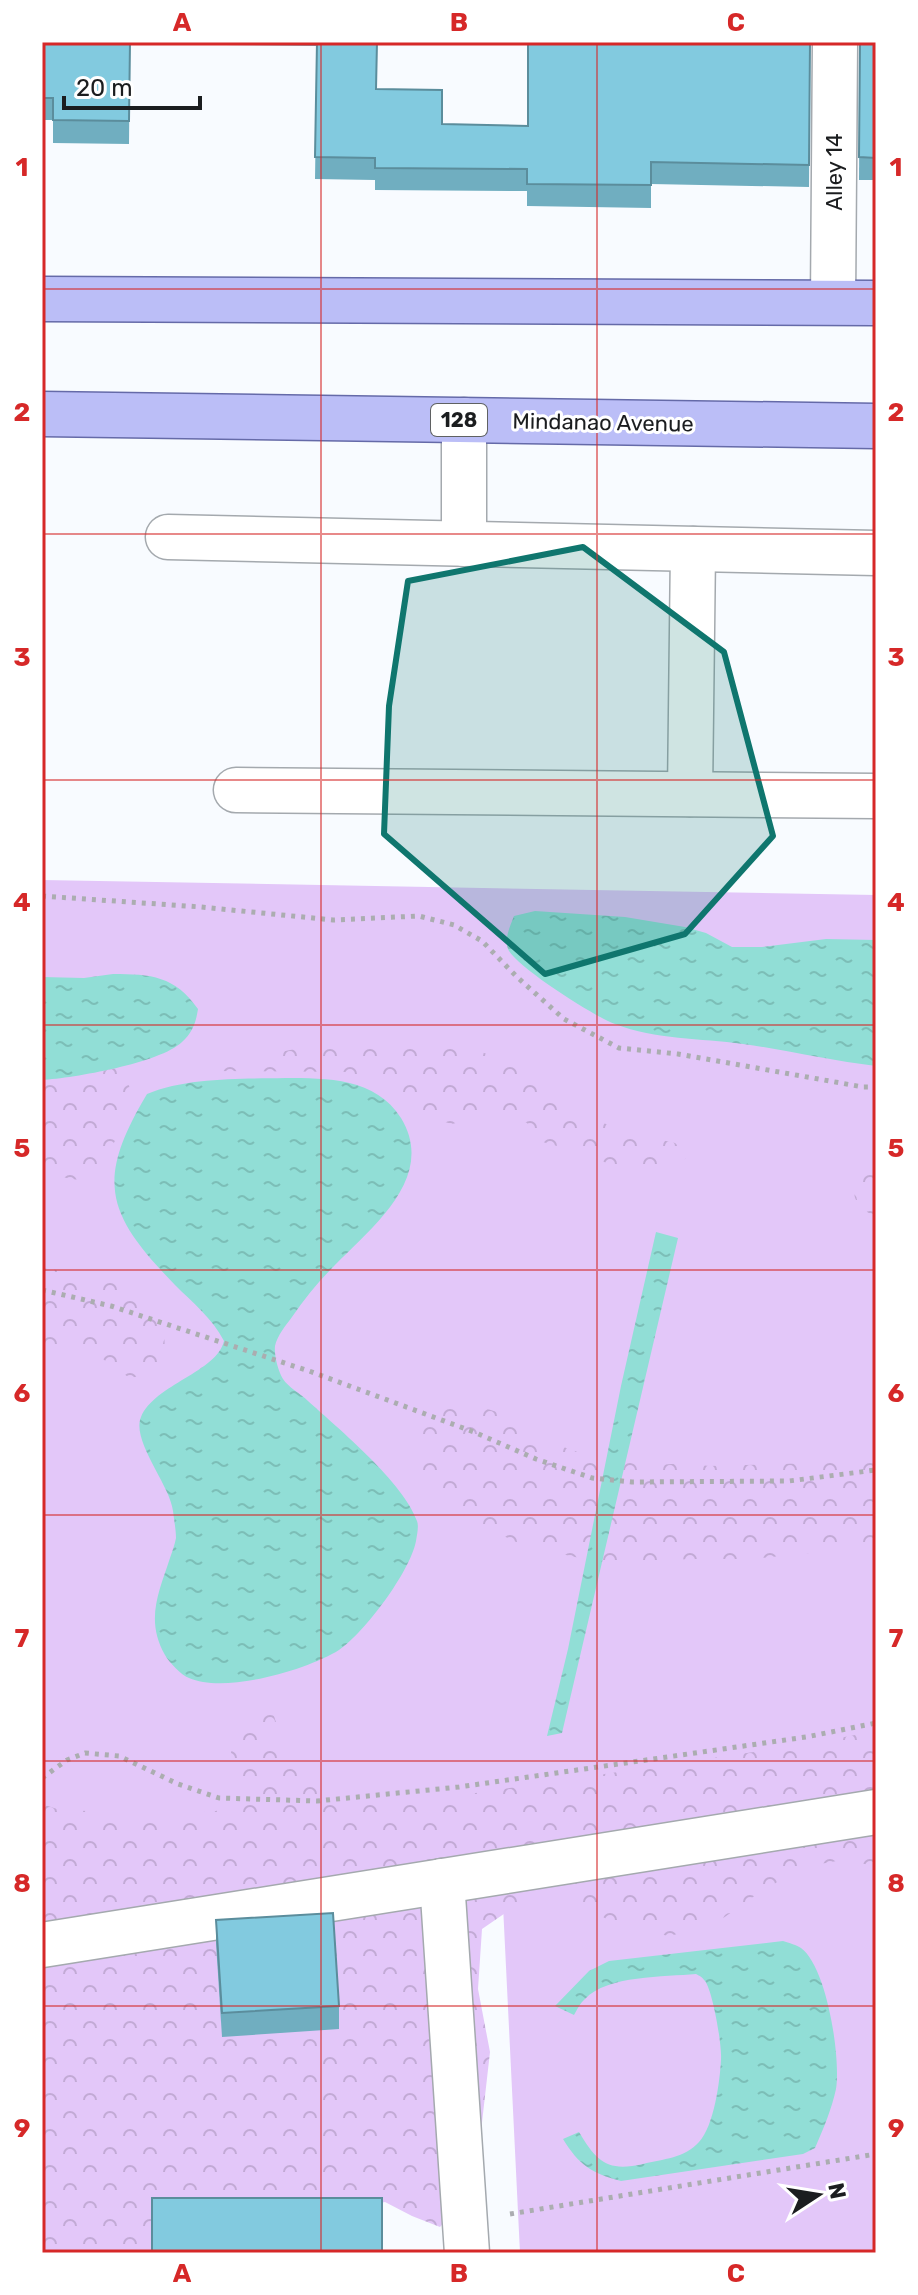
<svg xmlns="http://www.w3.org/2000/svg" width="918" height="2295" font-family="Rubik,sans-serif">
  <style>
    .grass { fill: #e3c7f9 }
    .forest { fill: url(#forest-crowns) }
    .water { fill: url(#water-ripples) }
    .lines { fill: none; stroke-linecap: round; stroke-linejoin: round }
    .minor-casing { stroke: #a4a9ae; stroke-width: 47 }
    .major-casing { stroke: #656aa8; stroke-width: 47 }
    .path { stroke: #abadb0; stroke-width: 5; stroke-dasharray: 4 6; stroke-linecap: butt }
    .minor { stroke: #fff; stroke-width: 44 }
    .major { stroke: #bbbef7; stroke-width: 44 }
    .wall { fill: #70aec0 }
    .building { fill: #82cadf; stroke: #5b8d9c; stroke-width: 2 }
    .marked { fill: #0f766e; fill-opacity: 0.2; stroke: #0f766e; stroke-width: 6; stroke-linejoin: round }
    .grid { fill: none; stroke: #d62828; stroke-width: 2; stroke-opacity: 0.55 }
    .labels { text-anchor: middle; stroke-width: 6; stroke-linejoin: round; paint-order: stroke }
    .shield { fill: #fff; stroke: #5f6162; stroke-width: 2 }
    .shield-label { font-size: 20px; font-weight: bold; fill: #1b1d1f }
    .street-label { font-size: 22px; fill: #1b1d1f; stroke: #fff }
    .neatline { fill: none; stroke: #d62828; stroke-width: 3 }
    .grid-label { font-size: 26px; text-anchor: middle; font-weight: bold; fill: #d62828 }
  </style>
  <defs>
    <pattern id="forest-crowns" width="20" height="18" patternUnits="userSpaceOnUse" patternTransform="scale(2)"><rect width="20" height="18" fill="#e3c7f9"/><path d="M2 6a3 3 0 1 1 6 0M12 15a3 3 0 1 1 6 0" fill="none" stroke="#c2aad5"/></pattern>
    <pattern id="water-ripples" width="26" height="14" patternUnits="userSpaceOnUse" patternTransform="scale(2)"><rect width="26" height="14" fill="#91ded6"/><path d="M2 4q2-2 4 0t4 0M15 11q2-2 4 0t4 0" fill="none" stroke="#7cbeb7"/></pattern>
  </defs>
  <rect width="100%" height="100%" fill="#f8fbff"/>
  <polygon class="grass" points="42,880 876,895 876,2253 520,2253 502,1885 42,1960"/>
  <g class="forest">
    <polygon points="334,1041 382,1047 428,1045 479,1051 521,1067 565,1102 617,1130 675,1143 685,1152 686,1158 672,1167 634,1175 586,1154 539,1141 527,1123 513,1116 498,1112 452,1124 431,1118 381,1086 350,1072 207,1071 206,1067 211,1059 261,1056"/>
    <path d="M124 1066C126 1074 129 1083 130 1091 130 1110 105 1176 85 1179 69 1182 56 1174 42 1168V1080L68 1079Z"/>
    <path d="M876 1146V1217C870 1214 858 1207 856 1200 849 1187 866 1155 876 1146Z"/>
    <path d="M42 1268 92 1275 114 1283 164 1315 165 1363 159 1372 130 1378C114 1368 94 1347 72 1352 61 1355 53 1363 42 1366Z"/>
    <polygon points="460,1400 506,1415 518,1413 544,1440 583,1454 647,1466 684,1463 709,1466 813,1463 876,1453 876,1546 753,1559 687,1559 616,1566 525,1546 471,1521 443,1498 421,1467 420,1434 444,1403"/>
    <polygon points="264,1709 273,1713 283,1744 339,1808 462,1795 808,1744 876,1731 876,1866 842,1860 804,1867 760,1892 712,1926 669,1936 623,1927 554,1893 537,1891 482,1929 478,1989 490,2052 480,2140 478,2182 440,2227 412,2216 385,2202 153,2253 42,2253 42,1804 60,1810 90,1811 120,1819 216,1811 235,1799 240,1788 231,1753 233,1737 244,1722"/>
  </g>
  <g class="water">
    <path d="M535 911 625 917 685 927 706 933 732 947H762L826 939 876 940V1066C831 1061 787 1050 743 1044 700 1038 656 1040 615 1024 595 1017 520 969 509 951 503 940 510 927 514 916Z"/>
    <path d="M113 974C151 974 175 976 198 1009 196 1022 193 1032 182 1042 160 1063 74 1078 42 1080V977L84 978Z"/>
    <path d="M285 1078C327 1078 376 1078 401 1118 437 1177 372 1227 335 1265 319 1281 305 1298 292 1317 286 1325 277 1336 275 1346 274 1355 278 1371 283 1379 288 1387 301 1394 308 1401 339 1429 404 1483 417 1521 419 1526 417 1535 416 1541 410 1572 365 1632 339 1650 307 1670 225 1694 189 1678 181 1675 169 1662 165 1655 145 1620 159 1592 170 1558 172 1552 175 1544 176 1538 176 1530 174 1520 173 1511 170 1485 131 1441 141 1417 155 1384 217 1372 224 1341 212 1318 193 1303 175 1285 106 1214 95 1181 147 1094 187 1077 242 1079 285 1078Z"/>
    <polygon points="656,1232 678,1238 562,1733 547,1736 568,1649 621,1386"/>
    <path d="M783 1941C789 1943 797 1945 801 1948 827 1967 841 2058 836 2089 832 2108 823 2130 815 2148L803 2154 621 2181C591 2173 579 2165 563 2139L579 2132C597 2162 607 2172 643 2164 663 2159 685 2158 699 2142 714 2126 720 2081 721 2059 722 2045 713 1992 705 1981 702 1977 700 1976 696 1974 665 1977 607 1975 585 1999 580 2003 577 2010 574 2015L555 2006 589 1971 609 1961Z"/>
  </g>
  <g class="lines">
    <defs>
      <g id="minor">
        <polyline points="833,302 835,42"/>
        <polyline points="168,537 876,553"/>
        <polyline points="464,544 464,420"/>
        <polyline points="236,790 876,796"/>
        <polyline points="690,794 693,549"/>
        <polyline points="442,1881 467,2253"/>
        <polyline points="42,1945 876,1812"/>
      </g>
      <g id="major">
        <polyline points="42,299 876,303"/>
        <polyline points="42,414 876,426"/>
      </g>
    </defs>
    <use href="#minor" class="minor-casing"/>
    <use href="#major" class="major-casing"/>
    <g class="path">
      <polyline points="42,896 201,907 333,920 419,916 454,925 482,941 517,977 564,1019 619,1048 678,1054 863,1087 876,1087"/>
      <polyline points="42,1290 111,1306 309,1371 474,1432 536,1459 592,1478 632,1482 789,1481 876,1470"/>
      <polyline points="42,1778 67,1760 85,1753 119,1756 178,1784 219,1798 317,1801 459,1787 806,1737 876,1723"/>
      <polyline points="510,2214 876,2154"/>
    </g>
    <use href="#minor" class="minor"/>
    <use href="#major" class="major"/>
  </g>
  <g class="wall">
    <polygon points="42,42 130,42 129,144 53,143 53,120 42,120"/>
    <polygon points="223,42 377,42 376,89 442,124 528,126 810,42 809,187 651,184 651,208 527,206 527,191 375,190 375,180 315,179 317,46 223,45"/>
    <polygon points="860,42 876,42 876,180 859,180"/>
    <polygon points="216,1920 339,2006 339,2029 222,2037 216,1943"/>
  </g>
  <g class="building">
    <polygon points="42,42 130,42 129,121 53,120 53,98 42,98"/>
    <polygon points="317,42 377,42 376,89 442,90 442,124 528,126 528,42 810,42 809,165 651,162 651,185 527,184 527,169 375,168 375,158 315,157"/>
    <polygon points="860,42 876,42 876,158 859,157"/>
    <polygon points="333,1913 339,2006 222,2013 216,1920"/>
    <rect x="152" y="2198" width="230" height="55"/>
  </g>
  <path class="marked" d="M583 547 724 652 773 836 685 934 545 974 384 834 389 706 408 581Z"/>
  <path class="grid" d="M321 42V2253M597 42V2253M42 289H876M42 534H876M42 780H876M42 1025H876M42 1270H876M42 1515H876M42 1761H876M42 2006H876"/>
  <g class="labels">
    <rect class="shield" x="431" y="404" width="56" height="32" rx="6"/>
    <g class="shield-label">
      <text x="459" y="427">128</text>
    </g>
    <g class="street-label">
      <text transform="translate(834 172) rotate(-90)" y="8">Alley 14</text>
      <text transform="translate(603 422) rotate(1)" y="8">Mindanao Avenue</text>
    </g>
  </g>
  <rect width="918" height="2295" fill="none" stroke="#ffffff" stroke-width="88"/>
  <g transform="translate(818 2195) rotate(78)" stroke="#ffffff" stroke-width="6" paint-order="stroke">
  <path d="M0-6L14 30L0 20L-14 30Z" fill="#1b1d1f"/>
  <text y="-12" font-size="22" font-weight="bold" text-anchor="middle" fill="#1b1d1f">N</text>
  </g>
  <path d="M64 96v12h136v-12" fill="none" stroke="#1b1d1f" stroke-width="4"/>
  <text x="76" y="96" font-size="24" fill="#1b1d1f" stroke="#ffffff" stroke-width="6" paint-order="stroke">20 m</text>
  <rect x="44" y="44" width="830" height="2207" class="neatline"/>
  <g class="grid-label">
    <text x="182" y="31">A</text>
    <text x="459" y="31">B</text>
    <text x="736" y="31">C</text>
    <text x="22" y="176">1</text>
    <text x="896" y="176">1</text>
    <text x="22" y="421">2</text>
    <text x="896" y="421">2</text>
    <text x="22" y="666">3</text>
    <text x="896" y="666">3</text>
    <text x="22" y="911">4</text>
    <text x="896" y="911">4</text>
    <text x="22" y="1157">5</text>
    <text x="896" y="1157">5</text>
    <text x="22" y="1402">6</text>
    <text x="896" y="1402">6</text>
    <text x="22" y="1647">7</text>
    <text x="896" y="1647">7</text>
    <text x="22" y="1892">8</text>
    <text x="896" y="1892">8</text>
    <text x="22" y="2137">9</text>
    <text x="896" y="2137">9</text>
    <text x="182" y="2282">A</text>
    <text x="459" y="2282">B</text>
    <text x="736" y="2282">C</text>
  </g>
</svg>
